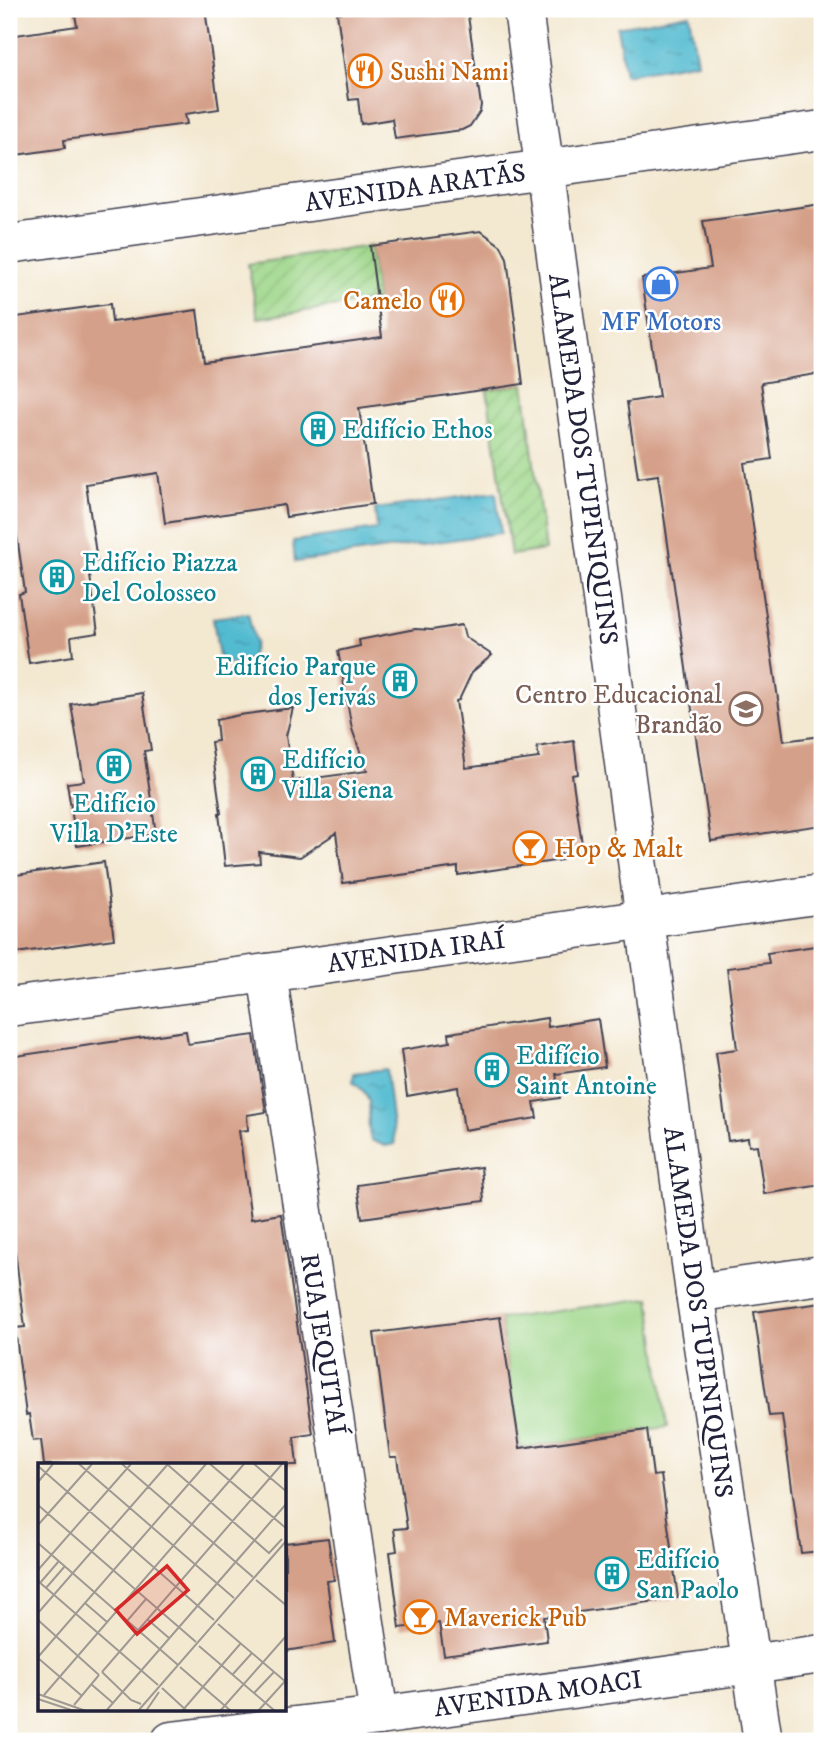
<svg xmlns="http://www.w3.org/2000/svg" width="831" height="1750" font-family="'IM FELL DW Pica',serif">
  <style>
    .garden { fill: url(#garden-furrows); stroke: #607c62; stroke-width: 2 }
    .pitch { fill: #9dd688; stroke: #607c62; stroke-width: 2 }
    .water { fill: url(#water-ripples); stroke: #3a6e86; stroke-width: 2 }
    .building { fill: #d5a089 }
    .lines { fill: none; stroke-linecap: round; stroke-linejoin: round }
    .minor-casing { stroke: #414051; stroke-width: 41 }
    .minor { stroke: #fff; stroke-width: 38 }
    .labels { text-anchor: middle; stroke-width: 5; stroke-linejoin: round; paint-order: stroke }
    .food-label { font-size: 26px; fill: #c56008; stroke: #fff; text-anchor: start }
    .street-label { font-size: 26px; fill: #22223b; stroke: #fff }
    .shop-label { font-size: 26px; fill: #366cbe; stroke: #fff }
    .culture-label { font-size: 26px; fill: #0d838f; stroke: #fff; text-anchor: start }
    .education-label { font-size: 26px; fill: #785e54; stroke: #fff; text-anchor: end }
    .inset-road { fill: none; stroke: #9f9994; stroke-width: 2 }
    .view { fill: #d62828; fill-opacity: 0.15; stroke: #d62828; stroke-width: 3.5 }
    .inset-edge { fill: none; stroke: #22223b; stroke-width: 3.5 }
  </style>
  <defs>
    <pattern id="garden-furrows" width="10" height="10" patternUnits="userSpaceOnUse" patternTransform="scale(1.75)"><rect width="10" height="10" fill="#9dd688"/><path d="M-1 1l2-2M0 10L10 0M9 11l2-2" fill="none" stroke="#87b776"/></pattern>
    <pattern id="water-ripples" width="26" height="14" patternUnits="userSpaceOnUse" patternTransform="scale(1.75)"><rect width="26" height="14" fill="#53bbd0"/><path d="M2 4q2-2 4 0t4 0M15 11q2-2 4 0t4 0" fill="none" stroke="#4498aa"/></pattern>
  </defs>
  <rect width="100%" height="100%" fill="#fff"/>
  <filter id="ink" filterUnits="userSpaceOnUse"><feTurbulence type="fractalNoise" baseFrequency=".0143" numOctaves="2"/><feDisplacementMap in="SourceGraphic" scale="14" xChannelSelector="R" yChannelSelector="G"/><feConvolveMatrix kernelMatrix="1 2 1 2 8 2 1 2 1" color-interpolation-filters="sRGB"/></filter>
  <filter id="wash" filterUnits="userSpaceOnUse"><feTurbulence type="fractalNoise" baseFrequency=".00686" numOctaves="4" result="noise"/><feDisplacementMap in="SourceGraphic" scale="28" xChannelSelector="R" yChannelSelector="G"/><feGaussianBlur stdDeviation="1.57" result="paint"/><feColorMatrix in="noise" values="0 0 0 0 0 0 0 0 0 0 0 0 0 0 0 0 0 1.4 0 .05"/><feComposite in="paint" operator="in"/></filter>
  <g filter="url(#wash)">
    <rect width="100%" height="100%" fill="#f3e8d0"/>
    <g class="garden">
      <polygon points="370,246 377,300 258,318 248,264"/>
      <polygon points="524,384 545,550 511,555 487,390"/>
    </g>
    <polygon class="pitch" points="650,1298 667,1427 520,1448 500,1319"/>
    <g class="water">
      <polygon points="689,14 697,62 625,75 617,27"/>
      <polygon points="496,492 501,533 295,562 293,541 377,529 375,509"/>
      <path d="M248 613 255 643 251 658C240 667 230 667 219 657L213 618Z"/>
      <path d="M386 1069 395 1144 385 1146 371 1140C362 1112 382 1103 353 1082L354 1073Z"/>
    </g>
    <g id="blocks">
      <g class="building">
        <polygon points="74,9 205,9 219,109 185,114 187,124 64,140 65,148 9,156 9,36 77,26"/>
        <polygon points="373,9 467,9 481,105 480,111 470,126 462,130 395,139 392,119 361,124 358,99 349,100 337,13"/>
        <polygon points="822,204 822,373 761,383 772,459 744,463 784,741 822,736 822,825 711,841 658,475 638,478 627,402 659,397 642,278 711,268 703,221"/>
        <polygon points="481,231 501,246 507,258 523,384 359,408 373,504 286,517 284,505 165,523 158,473 86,484 97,561 88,562 98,633 71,637 73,656 29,663 19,594 25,592 9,480 9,318 110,304 112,322 197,310 204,362 382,337 370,246"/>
        <polygon points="462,625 465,637 492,655 472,672 459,700 456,701 466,768 539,758 537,747 574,741 578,774 572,775 583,851 561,854 562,860 458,875 458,867 343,883 336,833 300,857 259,852 260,863 225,866 219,813 221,813 211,742 218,741 216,720 239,715 293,708 286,736 293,781 367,771 352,729 338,651 360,646 359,640 415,629 432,630"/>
        <polygon points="142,693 151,750 144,751 156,834 77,846 67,783 84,781 71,704"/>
        <polygon points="104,862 114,939 9,954 9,876"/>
        <polygon points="822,945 822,1185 764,1194 757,1145 749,1146 748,1138 728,1141 716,1052 737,1049 727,968 769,963 767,953"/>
        <polygon points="547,1018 548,1027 598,1019 605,1067 556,1074 560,1098 534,1102 537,1118 464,1130 458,1087 407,1096 401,1050 450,1042 449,1033"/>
        <polygon points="186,1031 188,1044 254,1035 266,1112 247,1115 248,1130 239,1131 251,1219 281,1214 313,1434 294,1437 297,1465 44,1465 41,1440 33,1441 29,1414 26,1415 15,1328 25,1327 15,1251 9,1252 9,1057"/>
        <polygon points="481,1167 484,1201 362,1218 357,1185"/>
        <polygon points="822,1303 822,1551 801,1553 782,1415 769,1416 754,1312"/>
        <polygon points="500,1317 520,1448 647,1430 653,1476 661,1475 678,1598 544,1617 547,1641 444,1655 439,1623 400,1628 390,1552 397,1551 394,1529 407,1528 397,1457 390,1457 374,1333"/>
        <polygon points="328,1538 334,1580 327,1581 335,1643 285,1651 285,1543"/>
      </g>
    </g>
  </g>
  <g filter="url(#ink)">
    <use href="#blocks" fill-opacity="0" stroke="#414051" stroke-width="2"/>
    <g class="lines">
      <defs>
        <g id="minor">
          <polyline points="523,9 695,1293 763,1741"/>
          <polyline points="9,244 822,130"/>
          <polyline points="267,973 379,1716"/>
          <polyline points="9,1007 267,973 822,894"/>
          <polyline points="695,1293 822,1275"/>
          <polyline points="171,1741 379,1716 822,1654"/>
        </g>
      </defs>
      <use href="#minor" class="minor-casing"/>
      <use href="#minor" class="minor"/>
    </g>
  </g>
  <defs>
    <symbol id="restaurant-ring" viewBox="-11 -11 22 22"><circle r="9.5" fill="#fff" stroke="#e8710a" stroke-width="1.5"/><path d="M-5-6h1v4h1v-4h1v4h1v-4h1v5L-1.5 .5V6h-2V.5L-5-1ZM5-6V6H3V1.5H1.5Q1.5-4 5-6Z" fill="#e8710a"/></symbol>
    <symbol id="shop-ring" viewBox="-11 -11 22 22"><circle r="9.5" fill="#fff" stroke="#3f7fe0" stroke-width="1.5"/><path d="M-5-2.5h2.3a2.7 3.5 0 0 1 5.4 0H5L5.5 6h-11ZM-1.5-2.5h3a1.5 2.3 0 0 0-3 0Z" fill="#3f7fe0"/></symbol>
    <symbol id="building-ring" viewBox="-11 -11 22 22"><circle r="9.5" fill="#fff" stroke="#0f9aa8" stroke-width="1.5"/><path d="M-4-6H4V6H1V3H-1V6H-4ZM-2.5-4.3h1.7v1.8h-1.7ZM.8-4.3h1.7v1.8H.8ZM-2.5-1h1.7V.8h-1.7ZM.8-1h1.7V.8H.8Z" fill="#0f9aa8"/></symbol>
    <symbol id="school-ring" viewBox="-11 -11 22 22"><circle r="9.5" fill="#fff" stroke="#8d6e63" stroke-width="1.5"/><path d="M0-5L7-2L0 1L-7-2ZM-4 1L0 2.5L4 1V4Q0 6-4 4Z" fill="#8d6e63"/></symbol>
    <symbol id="bar-ring" viewBox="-11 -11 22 22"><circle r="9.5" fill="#fff" stroke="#e8710a" stroke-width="1.5"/><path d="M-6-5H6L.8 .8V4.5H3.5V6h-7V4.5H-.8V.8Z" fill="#e8710a"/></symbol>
  </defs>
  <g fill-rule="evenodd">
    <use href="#restaurant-ring" x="346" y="52" width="38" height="38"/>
    <use href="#shop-ring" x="642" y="265" width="38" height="38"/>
    <use href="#restaurant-ring" x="428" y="281" width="38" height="38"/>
    <use href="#building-ring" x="299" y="410" width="38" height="38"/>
    <use href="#building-ring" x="38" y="558" width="38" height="38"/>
    <use href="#building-ring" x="381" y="662" width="38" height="38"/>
    <use href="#school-ring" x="727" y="690" width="38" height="38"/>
    <use href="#building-ring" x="95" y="747" width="38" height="38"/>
    <use href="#building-ring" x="239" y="755" width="38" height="38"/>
    <use href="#bar-ring" x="511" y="829" width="38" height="38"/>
    <use href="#building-ring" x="473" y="1051" width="38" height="38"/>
    <use href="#building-ring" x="593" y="1555" width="38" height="38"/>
    <use href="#bar-ring" x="401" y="1598" width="38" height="38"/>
  </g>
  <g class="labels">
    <g class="food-label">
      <text x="390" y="80">Sushi Nami</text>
      <text x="422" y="309" text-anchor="end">Camelo</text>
      <text x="554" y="857">Hop &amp; Malt</text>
      <text x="444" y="1626">Maverick Pub</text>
    </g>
    <g class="street-label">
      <text transform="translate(415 187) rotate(-8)" y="9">AVENIDA ARATÃS</text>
      <text transform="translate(584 459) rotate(82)" y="9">ALAMEDA DOS TUPINIQUINS</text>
      <text transform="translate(416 951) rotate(-8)" y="9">AVENIDA IRAÍ</text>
      <text transform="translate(699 1312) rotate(82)" y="9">ALAMEDA DOS TUPINIQUINS</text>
      <text transform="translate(324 1344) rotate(81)" y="9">RUA JEQUITAÍ</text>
      <text transform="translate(538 1693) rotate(-8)" y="9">AVENIDA MOACI</text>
    </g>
    <g class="shop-label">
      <text x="661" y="330">MF Motors</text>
    </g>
    <g class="culture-label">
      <text x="342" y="438">Edifício Ethos</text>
      <text x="82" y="571">Edifício Piazza<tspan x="82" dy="30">Del Colosseo</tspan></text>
      <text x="376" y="675" text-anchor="end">Edifício Parque<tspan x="376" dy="30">dos Jerivás</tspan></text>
      <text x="282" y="768">Edifício<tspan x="282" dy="30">Villa Siena</tspan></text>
      <text x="114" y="812" text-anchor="middle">Edifício<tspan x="114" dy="30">Villa D'Este</tspan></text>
      <text x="516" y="1064">Edifício<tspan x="516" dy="30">Saint Antoine</tspan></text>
      <text x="636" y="1568">Edifício<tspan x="636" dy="30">San Paolo</tspan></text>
    </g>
    <g class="education-label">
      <text x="722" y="703">Centro Educacional<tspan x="722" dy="30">Brandão</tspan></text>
    </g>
  </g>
  <g transform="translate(38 1463)">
    <rect width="248" height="248" fill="#f3e8d0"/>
    <path class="inset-road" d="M41 1 196 135M84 1 215 114M172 1 249 66M216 1 249 29M130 2 231 90 244 76M0 3 176 157M0 19 15 1M0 42 158 179M0 62 54 1M0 80 140 202M0 107 93 1M218 117 249 143M0 118 120 222M2 120 21 98M8 125 27 103M47 140 69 159M0 150 130 1M109 156 131 175M0 157 61 212M89 158 108 136M180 161 249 220M161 183 237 248M0 194 168 1M0 195 44 233M142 204 193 248M64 209 244 1M64 209 93 237 103 241M195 211 214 190M53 221 75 240M124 225 149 248M216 230 236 209M0 231 48 248M6 232 206 1M0 236 36 248M36 242 61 212M68 248 249 40M100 248 249 77M108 248 121 229M144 248 203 180M182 248 249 172M220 248 249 216"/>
    <path class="view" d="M129 103 150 127 99 171 78 147Z"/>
    <rect width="248" height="248" class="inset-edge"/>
  </g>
  <rect width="831" height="1750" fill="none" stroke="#fff" stroke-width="35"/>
</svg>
